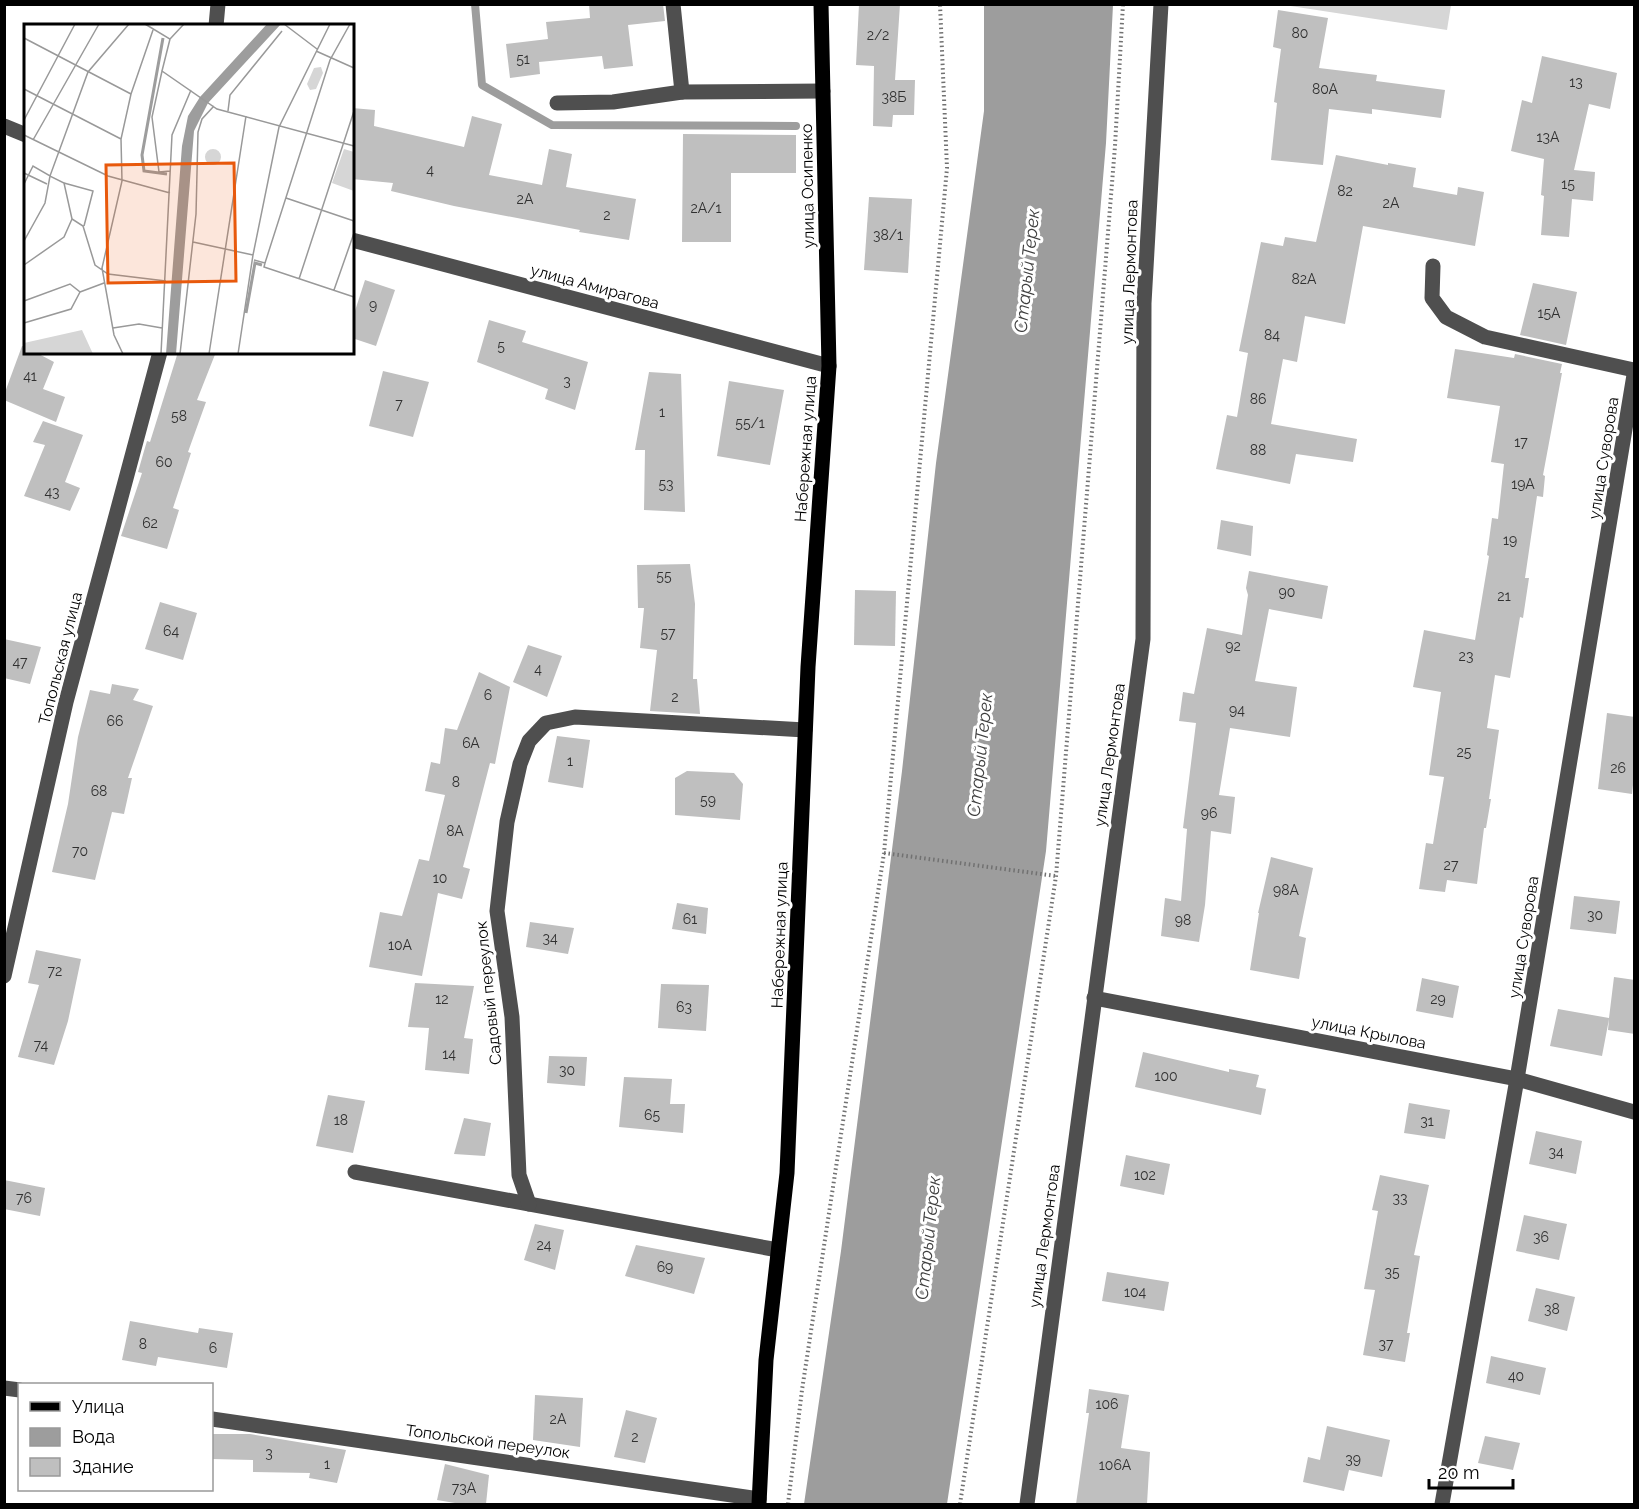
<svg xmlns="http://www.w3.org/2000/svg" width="1639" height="1509" font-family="Raleway,sans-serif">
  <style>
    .green { fill: #d6d6d6 }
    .water { fill: #9d9d9d }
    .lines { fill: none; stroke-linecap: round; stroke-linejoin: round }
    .stream { stroke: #9d9d9d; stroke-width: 8 }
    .building { fill: #bfbfbf }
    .path { stroke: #717171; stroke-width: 4; stroke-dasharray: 1.5 3; stroke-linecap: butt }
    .minor { stroke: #4f4f4f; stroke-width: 15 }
    .major { stroke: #000; stroke-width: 15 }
    .labels { text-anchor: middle; stroke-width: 6; stroke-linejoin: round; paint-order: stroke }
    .number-label { font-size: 14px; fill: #303030 }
    .street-label { font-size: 16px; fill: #000; stroke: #fff }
    .water-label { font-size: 18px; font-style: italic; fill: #3e3e3e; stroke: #fff }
    .inset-river { fill: none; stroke: #9d9d9d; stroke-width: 3 }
    .inset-road { fill: none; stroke: #999; stroke-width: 1.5 }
    .view { fill: #e8590c; fill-opacity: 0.15; stroke: #e8590c; stroke-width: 3 }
    .inset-edge { fill: none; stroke: #000; stroke-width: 3 }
  </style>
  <rect width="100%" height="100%" fill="#fff"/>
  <polygon class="green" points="1284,5 1451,4 1451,5 1447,30"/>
  <polygon class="water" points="984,5 1113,5 1106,143 1046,851 947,1504 804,1504 841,1251 902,771 936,463 984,111"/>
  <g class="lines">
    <polyline class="stream" points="475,4 482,85 552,125 796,126"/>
  </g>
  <g class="building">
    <polygon points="589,4 663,4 665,21 628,25 633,66 604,69 602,56 539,62 540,74 510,78 506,44 548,39 546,22 590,18"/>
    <polygon points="859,4 900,4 895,80 915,80 914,115 893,115 892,127 873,126 874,66 856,65"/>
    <polygon points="1278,10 1328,18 1319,68 1377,75 1376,81 1445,90 1441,118 1372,109 1372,114 1329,109 1323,165 1271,160 1277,103 1274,102 1281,49 1273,47"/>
    <polygon points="1542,56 1617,73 1610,109 1589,104 1574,170 1595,172 1593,201 1572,199 1569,237 1541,235 1544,196 1541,195 1544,159 1511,151 1522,100 1532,103"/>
    <polygon points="352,108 375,110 374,126 464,147 472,116 502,124 489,175 542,185 549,149 572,154 566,187 636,199 629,240 579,232 580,230 454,206 391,191 393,183 352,179"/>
    <polygon points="683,134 796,135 796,173 731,173 731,242 682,242"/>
    <polygon points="1336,155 1388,165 1388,163 1416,168 1413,187 1457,195 1458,187 1484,192 1475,246 1363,226 1345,324 1305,316 1297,362 1283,359 1271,424 1357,439 1353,462 1296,454 1290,484 1216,469 1227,415 1237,417 1248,353 1239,351 1261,242 1283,246 1285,237 1316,242"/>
    <polygon points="869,197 912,199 908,273 864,270"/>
    <polygon points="365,280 395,290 376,346 352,338 352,320"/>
    <polygon points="1533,283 1577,292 1566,345 1520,335"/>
    <polygon points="489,320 526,331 522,342 588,362 575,410 545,399 548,389 477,362"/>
    <polygon points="22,346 26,347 26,352 35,352 54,362 43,389 65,397 56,422 4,400 4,395"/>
    <polygon points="1455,349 1514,358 1515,354 1562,364 1560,373 1562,373 1543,475 1545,476 1543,497 1537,496 1525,578 1529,578 1523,618 1520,617 1510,678 1495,675 1487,728 1499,730 1489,799 1491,799 1486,828 1484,828 1477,884 1447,880 1445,892 1419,889 1426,843 1433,844 1444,777 1429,775 1441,692 1413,687 1424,630 1475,640 1489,556 1487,555 1492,518 1498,519 1504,464 1491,462 1500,406 1447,398"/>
    <polygon points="178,352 216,352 197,400 206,402 188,452 191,453 173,508 179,510 167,549 121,536 142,473 138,472 144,451 147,441 150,442"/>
    <polygon points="383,371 429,382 413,437 369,426"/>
    <polygon points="649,372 681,374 685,512 644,510 645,450 635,450"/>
    <polygon points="729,381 784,390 770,465 717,456"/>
    <polygon points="43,421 83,435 65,482 80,488 70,511 24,496 45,445 33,442"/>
    <polygon points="1221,520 1253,526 1251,556 1217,549"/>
    <polygon points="690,564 695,604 693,679 697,679 700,714 650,711 657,650 640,648 644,608 638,608 637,565"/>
    <polygon points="1249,571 1328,586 1322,619 1269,609 1255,681 1297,687 1290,737 1230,728 1219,795 1235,797 1231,834 1211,831 1205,905 1199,942 1161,936 1165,898 1181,901 1187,829 1183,828 1196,723 1179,721 1183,692 1194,694 1207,628 1242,635 1248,595 1246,588"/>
    <polygon points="855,590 896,591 895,646 854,645"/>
    <polygon points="160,602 197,613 183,660 145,649"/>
    <polygon points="4,639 41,647 30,684 4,678"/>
    <polygon points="528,645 562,656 547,697 513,682"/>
    <polygon points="479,672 510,687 495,764 490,763 463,867 470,869 462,899 438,893 422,976 369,967 380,912 402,916 419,859 429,861 445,795 425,791 431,762 440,764 445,728 457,730"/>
    <polygon points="112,684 139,689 133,700 153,706 128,778 132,778 124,814 112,812 95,880 52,872 68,804 78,737 90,690 110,694"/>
    <polygon points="1607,713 1635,717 1634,776 1632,794 1598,789"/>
    <polygon points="557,736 590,740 583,788 548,782"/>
    <polygon points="687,771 734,773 743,784 740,820 675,815 675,778"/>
    <polygon points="1271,857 1313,868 1299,936 1306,938 1299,979 1250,970 1259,913 1258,913"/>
    <polygon points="1574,896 1620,901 1616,934 1570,929"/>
    <polygon points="677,903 708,908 706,934 672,929"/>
    <polygon points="530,922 574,928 568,954 526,947"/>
    <polygon points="36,950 81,959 68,1021 54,1065 18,1057 39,985 28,983"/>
    <polygon points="1614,977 1635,980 1635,1034 1608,1030 1609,1019 1602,1056 1550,1046 1558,1009 1609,1018"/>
    <polygon points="1422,978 1459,986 1453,1018 1416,1011"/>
    <polygon points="415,983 474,986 464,1038 473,1039 469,1074 425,1070 429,1028 408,1027"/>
    <polygon points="661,984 709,985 706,1031 658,1028"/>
    <polygon points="1143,1052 1229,1072 1229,1069 1259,1075 1256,1087 1266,1089 1261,1115 1135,1087"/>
    <polygon points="549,1056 587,1057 585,1086 547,1083"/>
    <polygon points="624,1077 672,1079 670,1104 685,1104 683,1133 619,1127"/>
    <polygon points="328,1095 365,1101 353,1153 316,1146"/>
    <polygon points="1409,1103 1450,1110 1445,1139 1404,1133"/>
    <polygon points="464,1118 491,1123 485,1156 454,1154"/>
    <polygon points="1536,1131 1582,1141 1576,1174 1529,1164"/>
    <polygon points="1126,1155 1170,1164 1164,1195 1120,1186"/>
    <polygon points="1380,1175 1429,1185 1414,1255 1420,1256 1407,1333 1410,1333 1405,1362 1363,1355 1375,1290 1364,1289 1378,1211 1372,1210"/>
    <polygon points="4,1180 45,1188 40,1216 4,1209"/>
    <polygon points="1524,1215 1567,1224 1559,1260 1516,1251"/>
    <polygon points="535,1224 564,1230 555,1270 524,1260"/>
    <polygon points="636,1245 705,1258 694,1294 625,1276"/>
    <polygon points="1107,1272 1169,1282 1164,1311 1102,1301"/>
    <polygon points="1536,1288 1575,1297 1567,1331 1528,1321"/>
    <polygon points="130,1321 198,1333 199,1328 233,1333 227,1368 158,1357 156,1366 122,1360"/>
    <polygon points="1491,1356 1546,1368 1540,1395 1486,1383"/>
    <polygon points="1089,1389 1129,1395 1121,1448 1150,1452 1147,1504 1076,1504 1089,1413 1086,1413"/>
    <polygon points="535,1395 583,1398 580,1447 533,1440"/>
    <polygon points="626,1410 657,1418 645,1463 614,1457"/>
    <polygon points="1327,1426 1390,1440 1382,1477 1349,1470 1344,1491 1303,1482 1308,1457 1320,1460"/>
    <polygon points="212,1434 250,1434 346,1450 337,1483 309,1478 310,1473 253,1472 253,1460 212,1459"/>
    <polygon points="1485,1436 1520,1443 1513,1470 1478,1463"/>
    <polygon points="445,1464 489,1475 486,1504 461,1504 437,1500"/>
  </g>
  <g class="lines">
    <g class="path">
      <polyline points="884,853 1056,876"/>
      <polyline points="788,1504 802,1390 884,853 947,168 940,4"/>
      <polyline points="960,1504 1056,876 1115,146 1123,4"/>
    </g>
    <g class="minor">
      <polyline points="673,4 682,92 823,91"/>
      <polyline points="216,26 218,4"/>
      <polyline points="557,103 613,102 682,92"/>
      <polyline points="4,126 26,135"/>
      <polyline points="352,240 829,366"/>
      <polyline points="1433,266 1432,298 1446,317 1485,337 1634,370"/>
      <polyline points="4,976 66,702 160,352"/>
      <polyline points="1094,998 1517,1079 1634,1112"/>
      <polyline points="355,1172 778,1250"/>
      <polyline points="529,1204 519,1175 512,1017 497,911 507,822 520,764 529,741 546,723 575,717 805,730"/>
      <polyline points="4,1388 20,1390"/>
      <polyline points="212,1419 759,1499"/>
      <polyline points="1027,1504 1143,639 1144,303 1161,4"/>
      <polyline points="1442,1504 1517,1079 1634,375"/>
    </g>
    <polyline class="major" points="759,1504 766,1360 787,1173 808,667 829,366 821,4"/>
  </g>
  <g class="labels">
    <g class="number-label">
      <text x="1300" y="38">80</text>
      <text x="878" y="40">2/2</text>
      <text x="523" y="64">51</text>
      <text x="1576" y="87">13</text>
      <text x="1325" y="94">80А</text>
      <text x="894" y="102">38Б</text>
      <text x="1548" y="142">13А</text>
      <text x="430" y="175">4</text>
      <text x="1568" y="189">15</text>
      <text x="1345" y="196">82</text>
      <text x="525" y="204">2А</text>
      <text x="1391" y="208">2А</text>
      <text x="706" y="213">2А/1</text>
      <text x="607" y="220">2</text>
      <text x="888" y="240">38/1</text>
      <text x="1304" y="284">82А</text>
      <text x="373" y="310">9</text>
      <text x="1549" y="318">15А</text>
      <text x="1272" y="340">84</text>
      <text x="501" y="351">5</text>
      <text x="30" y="381">41</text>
      <text x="567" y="386">3</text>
      <text x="1258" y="404">86</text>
      <text x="399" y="409">7</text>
      <text x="662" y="417">1</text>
      <text x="179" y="421">58</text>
      <text x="750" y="428">55/1</text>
      <text x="1521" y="447">17</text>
      <text x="1258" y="455">88</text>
      <text x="164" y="467">60</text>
      <text x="666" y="489">53</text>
      <text x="1523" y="489">19А</text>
      <text x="52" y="497">43</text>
      <text x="150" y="528">62</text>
      <text x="1510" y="545">19</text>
      <text x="664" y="581">55</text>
      <text x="1287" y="597">90</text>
      <text x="1504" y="601">21</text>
      <text x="171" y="636">64</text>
      <text x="668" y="638">57</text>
      <text x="1233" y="651">92</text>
      <text x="1466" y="661">23</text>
      <text x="20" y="667">47</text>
      <text x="538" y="674">4</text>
      <text x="488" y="700">6</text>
      <text x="675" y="702">2</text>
      <text x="1237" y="715">94</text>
      <text x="115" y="726">66</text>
      <text x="471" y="748">6А</text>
      <text x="1464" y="757">25</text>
      <text x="570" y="766">1</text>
      <text x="1618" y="773">26</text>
      <text x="456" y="787">8</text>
      <text x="99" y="796">68</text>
      <text x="708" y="805">59</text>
      <text x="1209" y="818">96</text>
      <text x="455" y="836">8А</text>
      <text x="80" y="856">70</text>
      <text x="1451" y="870">27</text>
      <text x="440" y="883">10</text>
      <text x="1286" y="895">98А</text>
      <text x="1595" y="920">30</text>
      <text x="690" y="924">61</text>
      <text x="1183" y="925">98</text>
      <text x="550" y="943">34</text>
      <text x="400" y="950">10А</text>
      <text x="55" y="976">72</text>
      <text x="442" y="1004">12</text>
      <text x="1438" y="1004">29</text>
      <text x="684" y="1012">63</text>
      <text x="41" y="1050">74</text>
      <text x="449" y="1059">14</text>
      <text x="567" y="1075">30</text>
      <text x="1166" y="1081">100</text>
      <text x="652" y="1120">65</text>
      <text x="341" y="1125">18</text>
      <text x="1427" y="1126">31</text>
      <text x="1556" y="1157">34</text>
      <text x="1145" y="1180">102</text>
      <text x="24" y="1203">76</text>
      <text x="1400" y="1203">33</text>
      <text x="1541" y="1242">36</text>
      <text x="544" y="1250">24</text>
      <text x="665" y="1272">69</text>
      <text x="1392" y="1277">35</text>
      <text x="1135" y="1297">104</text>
      <text x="1552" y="1314">38</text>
      <text x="143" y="1349">8</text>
      <text x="1386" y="1349">37</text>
      <text x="213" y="1353">6</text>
      <text x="1516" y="1381">40</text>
      <text x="1107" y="1409">106</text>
      <text x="558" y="1424">2А</text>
      <text x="635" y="1442">2</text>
      <text x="269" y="1458">3</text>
      <text x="1353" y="1464">39</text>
      <text x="327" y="1469">1</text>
      <text x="1115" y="1470">106А</text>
      <text x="464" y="1493">73А</text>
    </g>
    <g class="street-label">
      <text transform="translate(807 186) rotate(-91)" y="6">улица Осипенко</text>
      <text transform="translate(1129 272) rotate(-88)" y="6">улица Лермонтова</text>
      <text transform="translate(595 286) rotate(15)" y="6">улица Амирагова</text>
      <text transform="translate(805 449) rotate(-86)" y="6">Набережная улица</text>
      <text transform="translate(1603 458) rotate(-81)" y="6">улица Суворова</text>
      <text transform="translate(60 658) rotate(-76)" y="6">Топольская улица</text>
      <text transform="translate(1109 755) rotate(-82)" y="6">улица Лермонтова</text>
      <text transform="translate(779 935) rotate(-88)" y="6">Набережная улица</text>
      <text transform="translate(1523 937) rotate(-81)" y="6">улица Суворова</text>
      <text transform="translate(488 993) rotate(-96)" y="6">Садовый переулок</text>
      <text transform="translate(1369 1032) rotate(11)" y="6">улица Крылова</text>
      <text transform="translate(1044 1236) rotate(-82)" y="6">улица Лермонтова</text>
      <text transform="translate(488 1441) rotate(8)" y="6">Топольской переулок</text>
    </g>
    <g class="water-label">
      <text transform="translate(1027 271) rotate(-84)" y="6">Старый Терек</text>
      <text transform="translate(980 755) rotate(-84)" y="6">Старый Терек</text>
      <text transform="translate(928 1238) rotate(-84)" y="6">Старый Терек</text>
    </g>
  </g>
  <g transform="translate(24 24)">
    <rect width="330" height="330" fill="#fff"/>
    <path d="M297 43 299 49 292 65 286 66 283 60 290 44ZM181 133a8 8 0 1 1 16 0a8 8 0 1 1-16 0ZM320 125 330 128V167L308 159ZM58 306 69 330H0V319Z" fill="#d6d6d6"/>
    <path d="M243 0H257L184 79 170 107 152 330H142L158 122 164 92 176 73Z" fill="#9d9d9d"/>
    <path class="inset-river" d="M139 14 118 131 120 147 143 150M222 289 231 239 238 241"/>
    <path class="inset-road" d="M121 0 146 15 138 47 193 85 330 122M260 0 293 25M0 14 107 70M146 15 160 0M292 27 330 44M138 47 128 93 135 148 146 147M0 65 97 115M204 87 206 71 258 7M0 96 51 0M0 111 84 152 146 169M9 116 75 0M0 149 23 160M40 159 69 167 60 202M0 160 9 142 26 152 64 48 105 0M262 174 330 197M0 217 21 179 26 152 40 159 48 195 59 202 71 241 84 250 142 257M169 218 229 231M230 236 241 239 240 243 330 273M241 239 306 36 326 0M0 241 40 213 48 195M275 255 330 87M310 266 330 209M56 268 80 259M0 277 46 260 56 268 47 285 0 299M89 304 115 300 138 304M99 330 90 311 78 244 98 157 97 115 107 70 129 6M137 330 148 111 167 66M156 330 172 190 174 108 178 95 190 82M185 330 222 92M214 330 229 231 255 103 306 0"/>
    <path class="view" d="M210 139 212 257 84 259 82 141Z"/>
    <rect width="330" height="330" class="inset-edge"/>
  </g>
  <rect width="1639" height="1509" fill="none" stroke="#000000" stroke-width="12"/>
  <rect x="18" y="1383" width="195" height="108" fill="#ffffff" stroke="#999999" stroke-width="1.5"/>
  <rect x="30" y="1402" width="30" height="9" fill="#000000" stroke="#999999" stroke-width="1.5"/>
  <text x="72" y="1413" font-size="18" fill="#000000">Улица</text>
  <rect x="30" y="1428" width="30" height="18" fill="#9d9d9d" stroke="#999999" stroke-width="1.5"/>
  <text x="72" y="1443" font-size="18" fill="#000000">Вода</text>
  <rect x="30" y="1458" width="30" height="18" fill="#bfbfbf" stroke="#999999" stroke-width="1.5"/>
  <text x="72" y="1473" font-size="18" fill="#000000">Здание</text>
  <path d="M1429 1479v9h84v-9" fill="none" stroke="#000000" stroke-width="3"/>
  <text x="1438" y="1479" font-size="18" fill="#000000" stroke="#ffffff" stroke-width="4.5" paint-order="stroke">20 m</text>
</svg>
